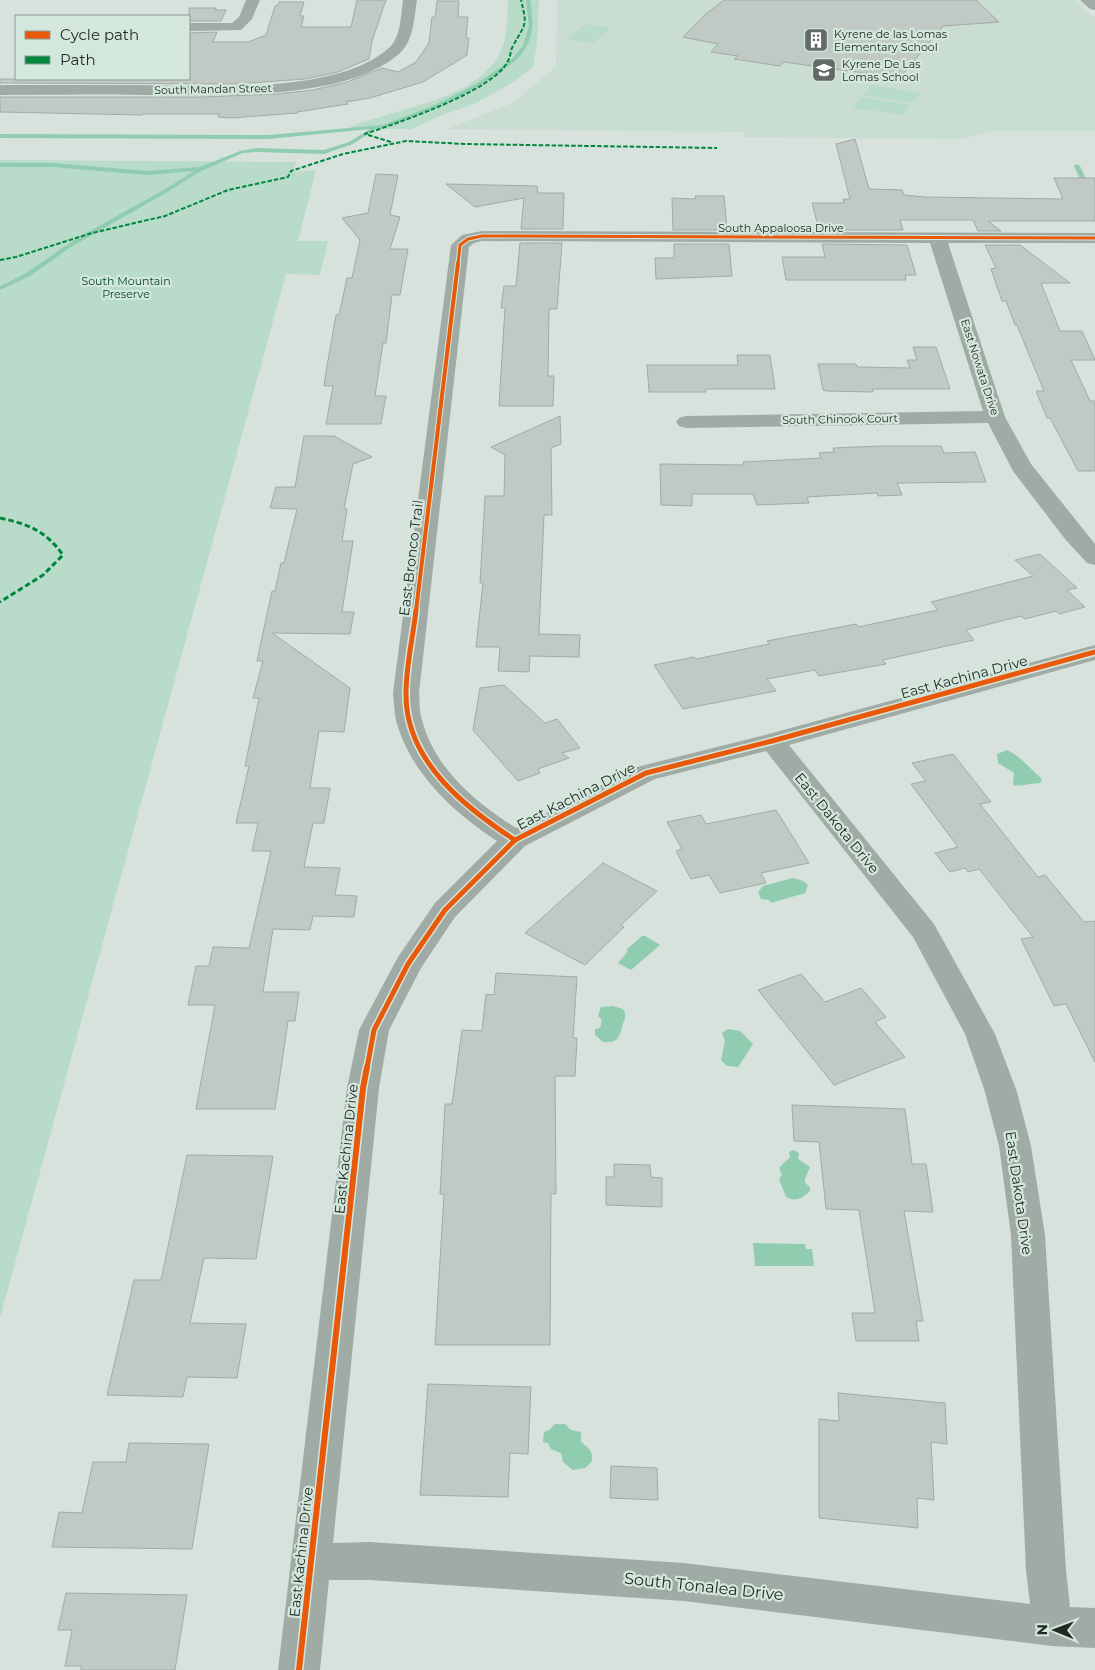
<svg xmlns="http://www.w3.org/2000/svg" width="1095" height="1670" font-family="Montserrat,sans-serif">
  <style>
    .built { fill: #caddd2 }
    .green { fill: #b9dbc9 }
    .water { fill: #90ccaf }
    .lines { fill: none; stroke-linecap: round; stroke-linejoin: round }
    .stream { fill: #90ccaf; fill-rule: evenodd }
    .building { fill: #c1c9c5; stroke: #a2aaa6 }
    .minor { fill: #a0aba6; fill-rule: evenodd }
    .quiet-far1 { stroke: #00873e; stroke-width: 2; stroke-dasharray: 4.5 2; stroke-linecap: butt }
    .quiet { stroke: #00873e; stroke-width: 3; stroke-dasharray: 5.5 3; stroke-linecap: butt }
    .cycleway-far3-casing { stroke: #d3e7dc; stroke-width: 5 }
    .cycleway-far2-casing { stroke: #d3e7dc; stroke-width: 6 }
    .cycleway-far1-casing { stroke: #d3e7dc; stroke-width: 8 }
    .cycleway-casing { stroke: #d3e7dc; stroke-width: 9 }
    .cycleway-far3 { stroke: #e8590c; stroke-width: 3 }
    .cycleway-far2 { stroke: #e8590c; stroke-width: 4 }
    .cycleway-far1 { stroke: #e8590c; stroke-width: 5 }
    .cycleway { stroke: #e8590c; stroke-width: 6 }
    .labels { text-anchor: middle; stroke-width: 4.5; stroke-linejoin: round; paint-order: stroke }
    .far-poi-label { font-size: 11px; fill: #222a25; stroke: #d3e7dc; text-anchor: start }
    .far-street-label { font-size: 11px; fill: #222a25; stroke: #d3e7dc }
    .far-park-label { font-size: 11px; fill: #02482f; stroke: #d3e7dc }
    .street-label { font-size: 14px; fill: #222a25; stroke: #d3e7dc }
    .near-street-label { font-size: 16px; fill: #222a25; stroke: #d3e7dc }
  </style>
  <rect width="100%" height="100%" fill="#d8e2dd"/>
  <polygon class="built" points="557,0 1073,0 1095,18 1095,131 991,131 963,139 744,137 743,132 447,129 512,103 556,67"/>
  <g class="green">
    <path d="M508 0H539L537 43 533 67 513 82 476 103 440 116 411 129H348C356 122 373 120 384 116 421 104 472 94 496 60 508 43 507 20 508 0Z"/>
    <polygon points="585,24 611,28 593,43 567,39"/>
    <polygon points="871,85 920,93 912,103 863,95"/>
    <polygon points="861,97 911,105 903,115 853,108"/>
    <polygon points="0,160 296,162 293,172 316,170 298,241 328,241 320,275 286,274 0,1318"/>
  </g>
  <g class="water">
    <path d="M1007 750C1022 757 1030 769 1042 779L1040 783C1030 783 1022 787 1013 785L1014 773 998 763 997 754Z"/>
    <polygon points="793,878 803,881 808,885 805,893 771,903 769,900 761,899 758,892 763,886"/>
    <polygon points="642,936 645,936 660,945 631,970 618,963 628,951 626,950"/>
    <path d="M613 1006 623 1009C628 1017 624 1019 622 1027 619 1039 617 1043 603 1042L595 1035V1029L600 1028 602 1020 598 1016 601 1007Z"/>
    <polygon points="728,1029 740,1031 753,1044 738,1067 727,1066 721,1060 725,1041 722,1033"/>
    <path d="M794 1150 799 1153 798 1159 810 1167 805 1179V1183L810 1187V1191C802 1199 795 1202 786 1197L779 1179 782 1175 779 1168 790 1157 789 1152Z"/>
    <polygon points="753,1243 805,1244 806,1249 812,1249 814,1266 755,1266"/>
    <path d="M555 1424H565L571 1430 581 1432V1442C589 1448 593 1451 592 1461L585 1468 573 1470 563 1462 561 1453 551 1449 548 1443 543 1442 544 1432 549 1430Z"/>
  </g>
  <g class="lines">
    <g class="stream">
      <path d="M526 0H530C532 16 535 30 527 45 522 57 510 65 500 72 465 97 426 112 386 127L377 128 353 144 324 154 256 152 243 153 201 171 169 191 71 247 30 276 0 290V286C30 274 54 252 81 236 119 214 158 195 194 171L147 175 52 167H0V163H52L147 171 200 167 240 151 256 148 324 150 349 142 370 129 268 139 0 138V134L268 135 383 125 437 104 478 83 512 59 523 46 529 26Z"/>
      <polygon points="1077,164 1080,166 1095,199 1095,207 1092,205 1074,166"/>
    </g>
  </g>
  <g class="building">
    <polygon points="357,0 386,0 372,41 369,59 338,72 305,79 235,84 0,83 0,79 189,79 189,33 217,32 213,42 248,42 266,35 275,6 277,6 279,2 304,2 300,16 304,16 301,27 351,27"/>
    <polygon points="724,0 976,0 999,22 943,26 898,80 870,76 871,74 784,62 780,66 734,59 738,56 711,52 718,44 683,37 706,14"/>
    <polygon points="437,1 459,1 458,17 468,17 466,38 469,38 467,55 423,82 370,98 346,102 348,104 297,112 298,113 231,118 218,117 219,114 143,114 142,115 0,112 0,97 203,97 277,94 313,90 347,82 382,68 398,72 416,62 429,43 432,17 435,17"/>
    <polygon points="189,8 216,8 215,10 226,10 221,21 189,21"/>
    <polygon points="855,139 869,189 902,190 904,195 925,197 1063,199 1054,178 1095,178 1095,221 988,221 1001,231 978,231 973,220 900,220 903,230 819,230 812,203 844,203 843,199 850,199 836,144"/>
    <polygon points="376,174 398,175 390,215 400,217 390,249 408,249 400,295 392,295 386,343 383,343 375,396 386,396 381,424 326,424 333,386 324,386 327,366 336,315 339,315 347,278 352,278 360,240 342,218 368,213"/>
    <polygon points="446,184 537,186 538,193 564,193 563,229 521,229 524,198 475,207"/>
    <polygon points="695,196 724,196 727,230 673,230 672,198 696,199"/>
    <polygon points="520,243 562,243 557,309 549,309 548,376 554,376 553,406 499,406 505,308 501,308 504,286 516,286"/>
    <polygon points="674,244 729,244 732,276 656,279 655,258 674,258"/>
    <polygon points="822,244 907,245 916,275 905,275 906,280 786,280 782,257 825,257"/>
    <polygon points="985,245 1020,245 1070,283 1041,283 1060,331 1082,331 1095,360 1071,360 1090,401 1095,401 1095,471 1078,471 1050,418 1047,418 1036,391 1044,391 1017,325 1015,325 1006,301 1002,301 991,269 996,268"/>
    <polygon points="913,347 936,347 950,389 873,389 873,392 826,391 823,390 818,364 856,364 857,367 910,368 907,360 917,360"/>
    <polygon points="737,355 770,355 775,389 705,389 706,392 649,392 647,365 738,365"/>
    <polygon points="560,416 561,444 551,448 552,515 544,515 539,634 580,635 579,657 530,656 529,672 498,671 500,647 476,647 483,583 480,583 485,496 504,496 505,455 491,447"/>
    <polygon points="304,436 334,436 372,457 353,464 344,509 347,509 342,541 353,541 342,612 354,612 350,634 272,633 350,688 344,732 319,731 310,788 330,788 324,823 313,823 304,867 340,868 335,895 357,896 354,917 313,916 310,930 273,929 263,992 299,992 295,1021 288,1021 275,1109 196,1109 215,1005 188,1005 196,966 209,966 213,947 249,948 271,851 252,851 258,823 236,823 249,766 245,766 259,698 253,698 263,661 257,661 272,591 275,591 281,563 284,563 297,509 270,508 276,487 295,487"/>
    <polygon points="881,446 941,446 944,453 975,452 986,482 897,483 902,495 878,496 877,493 807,497 809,503 757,505 753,494 692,494 692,506 661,505 660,464 744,465 743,462 821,458 819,453 834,452 833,448"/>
    <polygon points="1040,554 1077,588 1067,590 1085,607 1059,614 1056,611 1025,619 1021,616 966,630 974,640 883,660 886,664 819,676 815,670 767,679 776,691 683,709 654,665 694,657 696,659 769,644 767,641 856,624 858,627 938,610 931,602 1033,576 1015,560"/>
    <polygon points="504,685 545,723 557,719 580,748 562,753 569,758 538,769 540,773 518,781 473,730 480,688"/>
    <polygon points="953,754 991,802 980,804 1038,877 1045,875 1084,922 1095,921 1095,1062 1066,1004 1054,1006 1021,939 1033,937 979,869 968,872 965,868 950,872 935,853 958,847 911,784 926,781 912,763"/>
    <polygon points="776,810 809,863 761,873 766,883 720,893 709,875 691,879 676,851 682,849 667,822 701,815 706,824"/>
    <polygon points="603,863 657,891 621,925 624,927 585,965 525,933"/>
    <polygon points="496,973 577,977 573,1038 577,1038 575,1076 555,1076 556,1194 551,1194 550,1345 435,1345 444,1194 440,1194 445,1104 452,1104 462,1030 482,1031 486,994 494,995"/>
    <polygon points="801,974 825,1002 861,988 886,1017 875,1022 905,1057 834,1085 758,990"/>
    <polygon points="792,1105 905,1109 912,1164 926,1164 933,1212 904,1211 923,1321 916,1321 919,1341 856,1341 852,1313 875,1313 859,1210 826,1209 819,1142 794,1141"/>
    <polygon points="187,1155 273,1156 256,1259 204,1258 190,1323 246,1324 237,1378 187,1377 183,1397 107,1395 134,1280 161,1280"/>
    <polygon points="614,1164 650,1165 651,1177 662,1178 662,1207 606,1205 606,1177 614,1177"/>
    <polygon points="428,1384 531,1387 528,1454 510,1453 508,1497 420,1495"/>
    <polygon points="838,1393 945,1403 947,1444 931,1442 934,1500 917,1498 918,1528 819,1518 819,1419 839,1421"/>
    <polygon points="129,1443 209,1444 192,1549 52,1547 59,1512 82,1513 93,1462 126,1462"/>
    <polygon points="611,1466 657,1468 658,1500 610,1498"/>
    <polygon points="66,1593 187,1595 175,1670 81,1670 81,1666 65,1666 72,1630 58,1630"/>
  </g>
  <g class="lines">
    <g class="minor">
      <polygon points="246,0 260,0 252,19 241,30 189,31 189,23 232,23 239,17"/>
      <path d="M403 0H417C414 18 414 40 400 53 346 102 211 95 141 95 94 94 47 95 0 95V85C47 85 93 85 140 85 207 86 338 95 390 47 401 36 401 14 403 0Z"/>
      <polygon points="1080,0 1095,0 1095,10 1090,9"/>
      <path d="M482 231 1095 233V243H948L1005 417 1031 464 1095 544V565L1087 563 1065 539 1013 471 988 423 686 428 679 426 676 422 679 418 686 416 983 411 930 243 482 241 474 243 469 247 419 693C420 702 419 711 422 720 435 769 475 802 516 828L637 767 765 735 1095 645V660L789 745 934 924 995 1034 1017 1092 1031 1146 1045 1235 1066 1570 1070 1607 1095 1608V1648L1052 1646 684 1601 370 1580H329L320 1670H278L347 1088 359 1030 398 957 435 903 497 841C453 812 410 773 396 720 394 711 394 702 393 693L451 245 462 235ZM766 751 913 937 965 1034 985 1092 999 1146 1011 1235 1026 1570 1030 1604 684 1563 370 1542 333 1543 379 1088 389 1030 421 968 455 917 525 846 655 779Z"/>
    </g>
    <g class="quiet-far1">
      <path d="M391 142 365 134C397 123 494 91 508 61 511 56 510 51 513 46 525 23 528 28 521 0"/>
      <polyline points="0,260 16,257 92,233 165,216 228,190 288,177 291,171 343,154 406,141 465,144 717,148"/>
    </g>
    <path class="quiet" d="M0 518C28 524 46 531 63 555L43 575 0 602"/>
    <defs>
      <polyline id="cycleway-far3" points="458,264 460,245 468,239 482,236 1095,238"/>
      <polyline id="cycleway-far2" points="416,611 458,263"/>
      <g id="cycleway-far1">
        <path d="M416 610C413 637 406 666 406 693 405 760 464 807 515 840"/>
        <polyline points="367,1068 374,1030 408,964 445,910 515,840 646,773 772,741 1095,652"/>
      </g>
      <polyline id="cycleway" points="299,1670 363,1088 367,1067"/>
    </defs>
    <use href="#cycleway-far3" class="cycleway-far3-casing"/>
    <use href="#cycleway-far2" class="cycleway-far2-casing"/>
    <use href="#cycleway-far1" class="cycleway-far1-casing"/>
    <use href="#cycleway" class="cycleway-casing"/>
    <use href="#cycleway-far3" class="cycleway-far3"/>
    <use href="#cycleway-far2" class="cycleway-far2"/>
    <use href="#cycleway-far1" class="cycleway-far1"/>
    <use href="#cycleway" class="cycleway"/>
  </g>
  <defs>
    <symbol id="building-square" viewBox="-11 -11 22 22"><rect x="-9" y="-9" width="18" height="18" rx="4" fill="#626a65" stroke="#d3e7dc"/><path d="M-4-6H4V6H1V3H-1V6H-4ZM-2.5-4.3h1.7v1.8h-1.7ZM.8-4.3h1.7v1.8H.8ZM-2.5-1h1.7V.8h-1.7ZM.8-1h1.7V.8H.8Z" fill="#fff"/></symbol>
    <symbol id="school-square" viewBox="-11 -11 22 22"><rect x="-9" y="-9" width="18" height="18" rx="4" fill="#626a65" stroke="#d3e7dc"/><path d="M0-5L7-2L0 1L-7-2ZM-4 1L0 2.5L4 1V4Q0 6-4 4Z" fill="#fff"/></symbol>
  </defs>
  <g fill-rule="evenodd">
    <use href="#building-square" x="802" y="26" width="28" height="28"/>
    <use href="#school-square" x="810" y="56" width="28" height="28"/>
  </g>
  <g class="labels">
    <g class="far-poi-label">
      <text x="834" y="38">Kyrene de las Lomas<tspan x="834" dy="13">Elementary School</tspan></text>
      <text x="842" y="68">Kyrene De Las<tspan x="842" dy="13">Lomas School</tspan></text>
    </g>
    <g class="far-street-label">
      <text transform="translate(213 89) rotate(-1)" y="4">South Mandan Street</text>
      <text x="781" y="232">South Appaloosa Drive</text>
      <text transform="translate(980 367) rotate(72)" y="4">East Nowata Drive</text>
      <text transform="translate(840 419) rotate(-1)" y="4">South Chinook Court</text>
    </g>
    <g class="far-park-label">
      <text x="126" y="285">South Mountain<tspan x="126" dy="13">Preserve</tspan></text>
    </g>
    <g class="street-label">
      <text transform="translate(411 558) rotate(-83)" y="5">East Bronco Trail</text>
      <text transform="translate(964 677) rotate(-15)" y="5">East Kachina Drive</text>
      <text transform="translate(576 796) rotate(-27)" y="5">East Kachina Drive</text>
      <text transform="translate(837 823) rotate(51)" y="5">East Dakota Drive</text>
      <text transform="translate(346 1149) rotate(-84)" y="5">East Kachina Drive</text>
      <text transform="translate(1019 1193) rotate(82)" y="5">East Dakota Drive</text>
      <text transform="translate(301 1552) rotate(-84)" y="5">East Kachina Drive</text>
    </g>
    <g class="near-street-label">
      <text transform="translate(704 1586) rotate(6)" y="6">South Tonalea Drive</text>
    </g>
  </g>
  <rect x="15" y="15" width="175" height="65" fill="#d3e7dc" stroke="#8c9b93"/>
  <rect x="25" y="31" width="25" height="8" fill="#e8590c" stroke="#8c9b93"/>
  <text x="60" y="40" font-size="15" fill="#222a25">Cycle path</text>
  <rect x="25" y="56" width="25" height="8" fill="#00873e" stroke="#8c9b93"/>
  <text x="60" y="65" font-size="15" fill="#222a25">Path</text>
  <g transform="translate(1055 1630) rotate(271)" stroke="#d3e7dc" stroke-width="4" paint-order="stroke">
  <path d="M0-4L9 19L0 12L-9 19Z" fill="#222a25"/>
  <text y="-8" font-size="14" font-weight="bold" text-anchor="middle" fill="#222a25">N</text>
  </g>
</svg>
